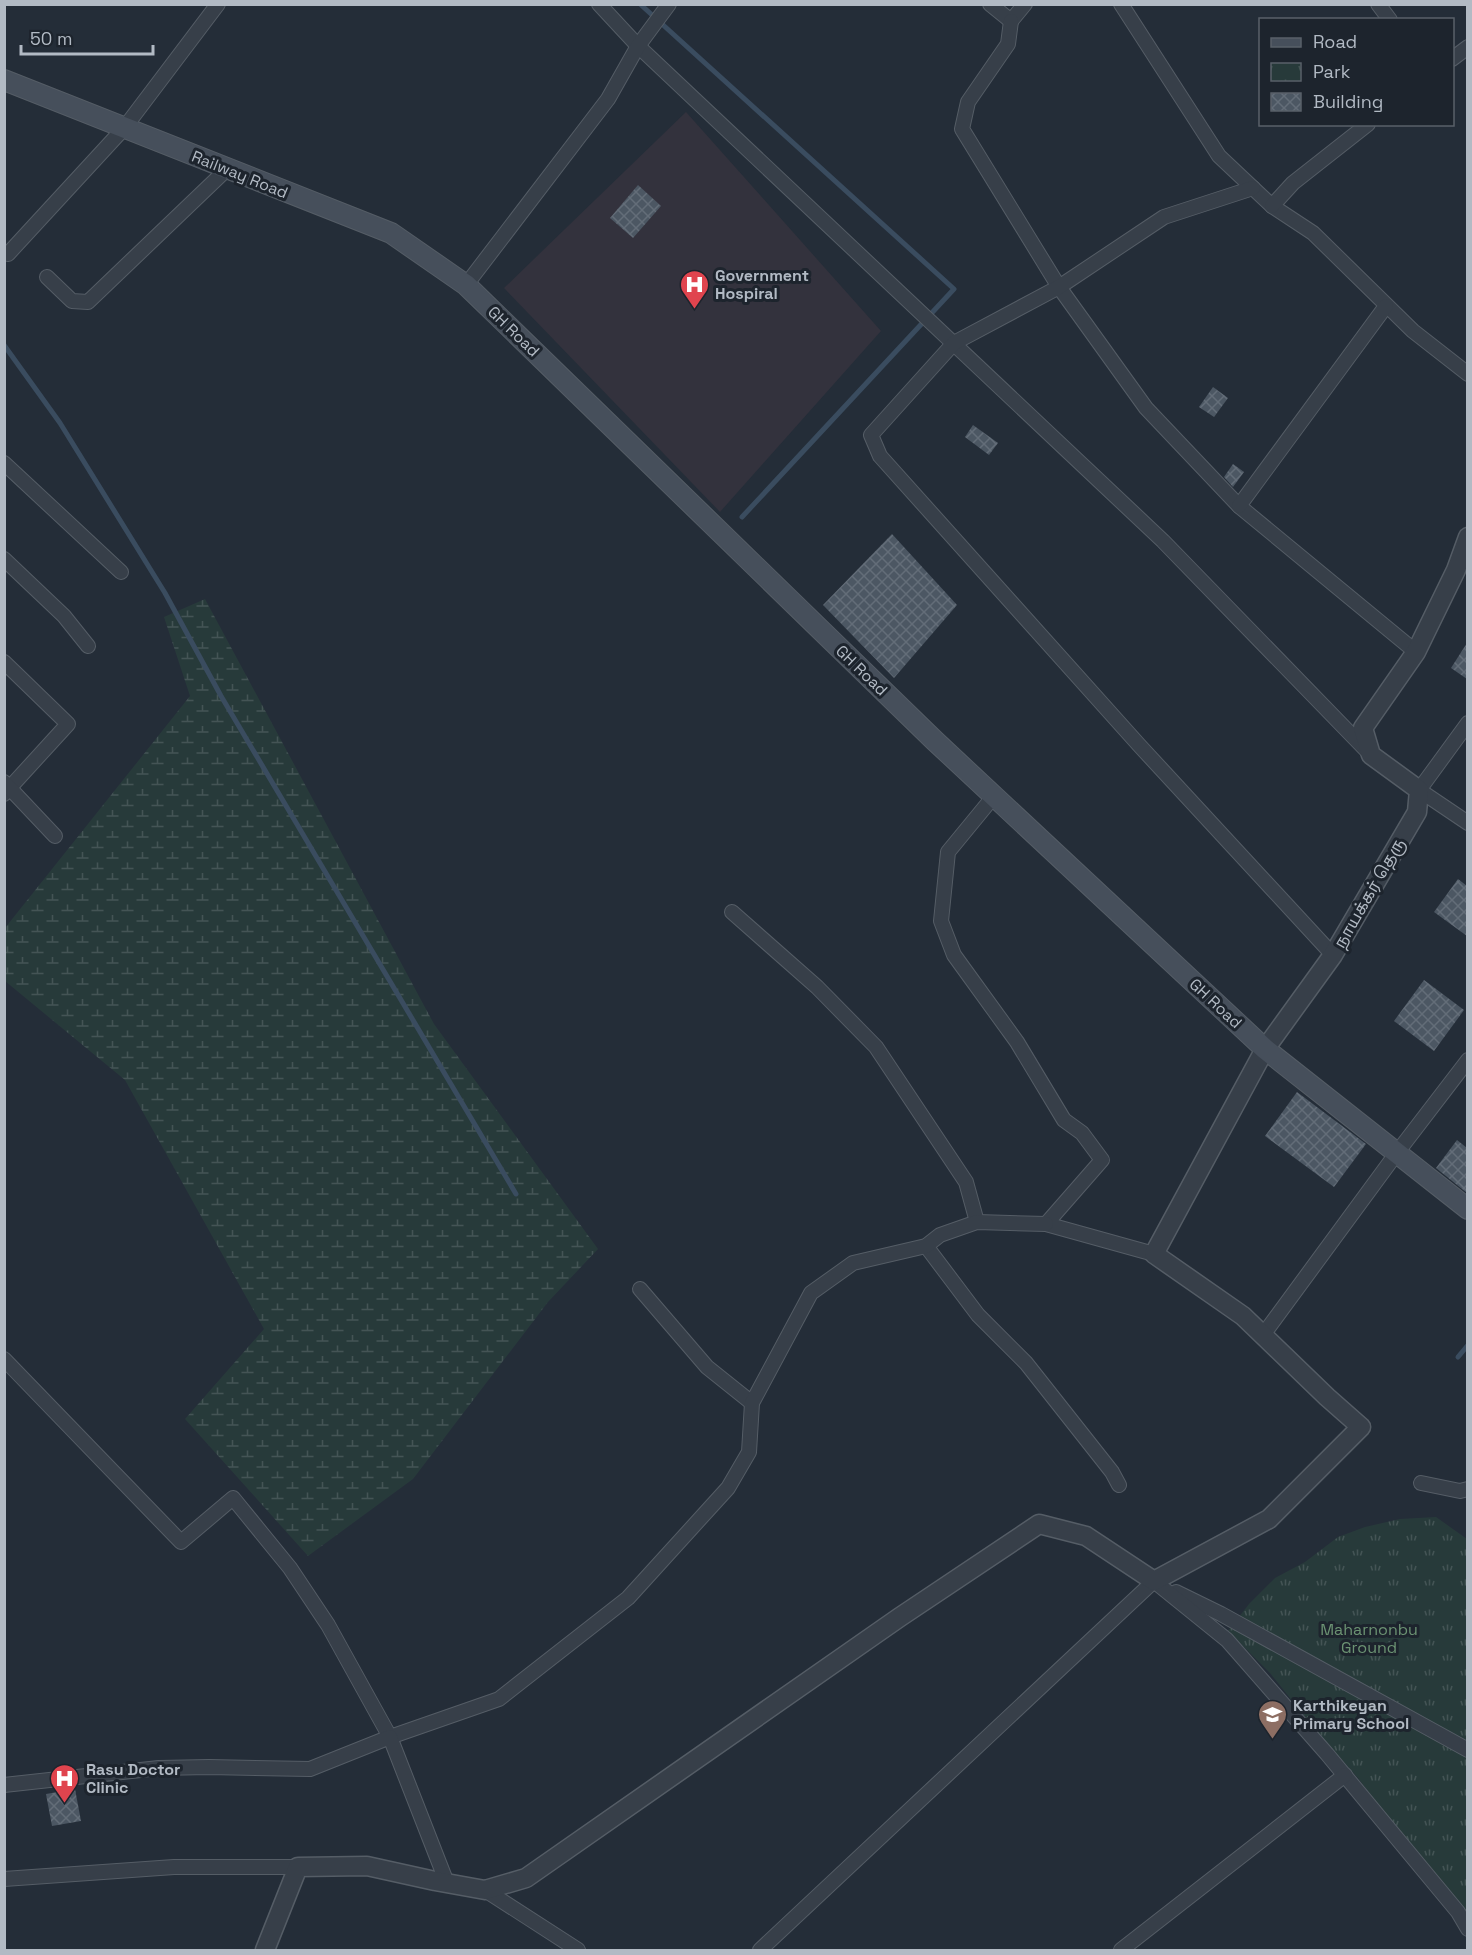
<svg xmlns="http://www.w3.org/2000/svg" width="1472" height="1955" font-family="'Space Grotesk','Noto Sans Tamil',sans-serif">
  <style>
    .medical { fill: #33323d }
    .wetland { fill: url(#wetland-marsh) }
    .park { fill: url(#park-tufts) }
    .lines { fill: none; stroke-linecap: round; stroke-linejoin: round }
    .stream { stroke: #3a4c5f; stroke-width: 5 }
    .building { fill: url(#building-cross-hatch) }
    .minor-casing { stroke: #555d66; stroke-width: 16 }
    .tertiary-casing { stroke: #555d66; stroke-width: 21 }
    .secondary-casing { stroke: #555d66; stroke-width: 22 }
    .minor { stroke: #373f49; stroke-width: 14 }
    .tertiary { stroke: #373f49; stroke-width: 18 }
    .secondary { stroke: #464f5b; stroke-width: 20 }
    .labels { text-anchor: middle; stroke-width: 6; stroke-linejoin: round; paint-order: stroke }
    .street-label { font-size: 16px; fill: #b2bac4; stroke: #1d242d }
    .poi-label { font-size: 16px; font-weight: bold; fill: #b2bac4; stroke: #1d242d; text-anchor: start }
    .park-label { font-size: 16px; fill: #6c9373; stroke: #1d242d }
  </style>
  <defs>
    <pattern id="wetland-marsh" width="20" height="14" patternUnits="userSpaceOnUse" patternTransform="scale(1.5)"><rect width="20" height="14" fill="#273a3a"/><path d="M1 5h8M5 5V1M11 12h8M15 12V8" fill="none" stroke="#445455"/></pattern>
    <pattern id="park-tufts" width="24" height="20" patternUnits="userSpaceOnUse" patternTransform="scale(1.5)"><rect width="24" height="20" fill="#273a3a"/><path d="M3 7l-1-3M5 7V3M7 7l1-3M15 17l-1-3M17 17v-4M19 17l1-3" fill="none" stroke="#445455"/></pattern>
    <pattern id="building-cross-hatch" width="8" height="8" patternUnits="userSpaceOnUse" patternTransform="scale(1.5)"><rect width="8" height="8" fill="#4c5763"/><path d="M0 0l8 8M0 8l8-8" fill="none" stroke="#636d78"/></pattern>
  </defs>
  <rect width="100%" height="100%" fill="#242d38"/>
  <polygon class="medical" points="686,112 881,331 720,512 504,288"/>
  <polygon class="wetland" points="205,599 434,1024 598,1249 548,1302 413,1479 308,1556 185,1419 264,1329 125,1080 5,981 5,928 190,696 164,617"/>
  <polygon class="park" points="1436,1517 1467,1539 1467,1914 1443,1882 1402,1837 1358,1778 1318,1733 1270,1673 1228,1631 1249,1604 1275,1578 1305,1562 1338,1537 1365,1527 1400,1519"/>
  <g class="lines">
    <g class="stream">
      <polyline points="640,4 954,289 742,517"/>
      <polyline points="4,345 60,423 165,593 221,696 516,1194"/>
      <polyline points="1458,1357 1468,1345"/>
    </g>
  </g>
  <g class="building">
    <polygon points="638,185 661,206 633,238 610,218"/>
    <polygon points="1213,387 1228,398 1214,417 1199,407"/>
    <polygon points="973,425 998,443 989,455 965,437"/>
    <polygon points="1233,464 1244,472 1233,487 1224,477"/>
    <polygon points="892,534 957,605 894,678 823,605"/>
    <polygon points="1467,643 1467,679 1451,668"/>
    <polygon points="1458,879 1467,886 1467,936 1434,912"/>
    <polygon points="1424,980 1464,1010 1434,1051 1394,1021"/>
    <polygon points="1297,1092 1366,1144 1334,1187 1265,1136"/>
    <polygon points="1457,1140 1467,1148 1467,1193 1436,1168"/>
    <polygon points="75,1789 81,1821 52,1826 46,1794"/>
  </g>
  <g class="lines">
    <defs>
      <g id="minor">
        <polyline points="599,4 638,46 1163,541 1370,754"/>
        <polyline points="990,4 1011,21 1025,4"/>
        <polyline points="1121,4 1219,156 1272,206 1313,233 1413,331 1468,374"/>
        <polyline points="1378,4 1390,20"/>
        <polyline points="1011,21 1008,44 968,102 962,129 1059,287 1146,408 1239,506 1416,652"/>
        <polyline points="1452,59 1468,47"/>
        <polyline points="1253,188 1164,217 1059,287 954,343 871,435 880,456 1139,745 1333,955"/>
        <polyline points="1272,206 1293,183 1368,124"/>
        <polyline points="8,254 125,127 218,4"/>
        <polyline points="47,277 72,301 88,302 227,169"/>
        <polyline points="466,285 608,99 638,46 669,4"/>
        <polyline points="4,463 121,572"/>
        <polyline points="1239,506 1386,306"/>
        <polyline points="4,559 64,616 88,646"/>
        <polyline points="4,662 68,724 4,794"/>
        <polyline points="1468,723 1419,790 1468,823"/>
        <polyline points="4,782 55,836"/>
        <polyline points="994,796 948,852 941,921 954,955 1017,1042 1064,1120 1082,1133 1102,1160 1046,1224 1154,1254"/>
        <polyline points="732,912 817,987 876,1047 966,1182 977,1222"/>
        <polyline points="926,1246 978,1315 1026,1363 1112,1472 1119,1485"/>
        <polyline points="640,1289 707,1367 752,1403"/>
        <polyline points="1263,1335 1396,1154 1468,1060"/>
        <polyline points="4,1359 181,1542 233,1498 290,1568 328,1625 390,1737 499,1699 628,1598 728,1488 749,1452 752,1403 811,1293 853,1263 926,1246 940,1235 977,1222 1046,1224"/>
        <polyline points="1421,1483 1460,1491 1468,1489"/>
        <polyline points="1176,1592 1221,1614 1468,1750"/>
        <polyline points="4,1785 159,1768 209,1767 310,1769 390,1737 447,1883"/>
        <polyline points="4,1879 174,1867 298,1867"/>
        <polyline points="485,1890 578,1950"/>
        <polyline points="760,1950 1154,1581 1227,1640 1327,1754 1458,1912 1468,1929"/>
        <polyline points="1121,1950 1345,1775"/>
      </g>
      <polyline id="tertiary" points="265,1950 298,1867 367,1866 435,1881 485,1890 526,1878 900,1617 1039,1524 1086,1536 1154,1581 1269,1519 1361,1427 1327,1397 1243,1316 1154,1254 1265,1049 1333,955 1417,812 1419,790 1371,755 1363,728 1416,652 1456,570 1468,537"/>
      <polyline id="secondary" points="4,80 391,233 466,285 935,741 1265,1049 1468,1209"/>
    </defs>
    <use href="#minor" class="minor-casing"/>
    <use href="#tertiary" class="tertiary-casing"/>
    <use href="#secondary" class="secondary-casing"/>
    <use href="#minor" class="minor"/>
    <use href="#tertiary" class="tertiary"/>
    <use href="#secondary" class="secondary"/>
  </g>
  <defs>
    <symbol id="hospital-pin" viewBox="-11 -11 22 30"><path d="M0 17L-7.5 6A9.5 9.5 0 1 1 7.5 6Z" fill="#e0444e" stroke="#1d242d"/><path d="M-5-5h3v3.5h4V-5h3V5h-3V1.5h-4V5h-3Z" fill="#fff"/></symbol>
    <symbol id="school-pin" viewBox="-11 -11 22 30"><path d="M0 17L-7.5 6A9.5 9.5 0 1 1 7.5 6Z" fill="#8d6e63" stroke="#1d242d"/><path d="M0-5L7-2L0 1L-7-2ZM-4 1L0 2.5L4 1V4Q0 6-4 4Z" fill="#fff"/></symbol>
  </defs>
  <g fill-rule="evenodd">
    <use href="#hospital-pin" x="678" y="268" width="33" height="45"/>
    <use href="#school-pin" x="1256" y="1698" width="33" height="45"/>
    <use href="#hospital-pin" x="48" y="1762" width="33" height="45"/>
  </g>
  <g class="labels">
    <g class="street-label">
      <text transform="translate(240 174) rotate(22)" y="6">Railway Road</text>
      <text transform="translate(514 331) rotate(44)" y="6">GH Road</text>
      <text transform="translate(862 670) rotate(44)" y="6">GH Road</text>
      <text transform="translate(1369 893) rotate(-60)" y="6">நாயக்கர் தெரு</text>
      <text transform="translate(1216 1003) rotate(43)" y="6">GH Road</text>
    </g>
    <g class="poi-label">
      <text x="715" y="281">Government<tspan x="715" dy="18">Hospiral</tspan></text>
      <text x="1293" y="1711">Karthikeyan<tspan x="1293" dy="18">Primary School</tspan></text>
      <text x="86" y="1775">Rasu Doctor<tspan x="86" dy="18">Clinic</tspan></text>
    </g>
    <g class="park-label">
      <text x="1369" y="1635">Maharnonbu<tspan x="1369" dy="18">Ground</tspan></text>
    </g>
  </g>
  <rect width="1472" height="1955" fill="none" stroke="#b2bac4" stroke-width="12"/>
  <rect x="1259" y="18" width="195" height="108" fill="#1d242d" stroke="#596069" stroke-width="1.5"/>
  <rect x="1271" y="38" width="30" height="9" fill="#464f5b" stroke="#596069" stroke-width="1.5"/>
  <text x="1313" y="48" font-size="18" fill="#b2bac4">Road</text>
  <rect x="1271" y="63" width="30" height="18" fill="url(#park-tufts)" stroke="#596069" stroke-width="1.5"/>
  <text x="1313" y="78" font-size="18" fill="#b2bac4">Park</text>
  <rect x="1271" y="93" width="30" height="18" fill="url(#building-cross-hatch)" stroke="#596069" stroke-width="1.5"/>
  <text x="1313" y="108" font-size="18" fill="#b2bac4">Building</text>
  <path d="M21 45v9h132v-9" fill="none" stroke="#b2bac4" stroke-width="3"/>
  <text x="30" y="45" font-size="18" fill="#b2bac4" stroke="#1d242d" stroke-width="4.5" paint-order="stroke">50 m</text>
</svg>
